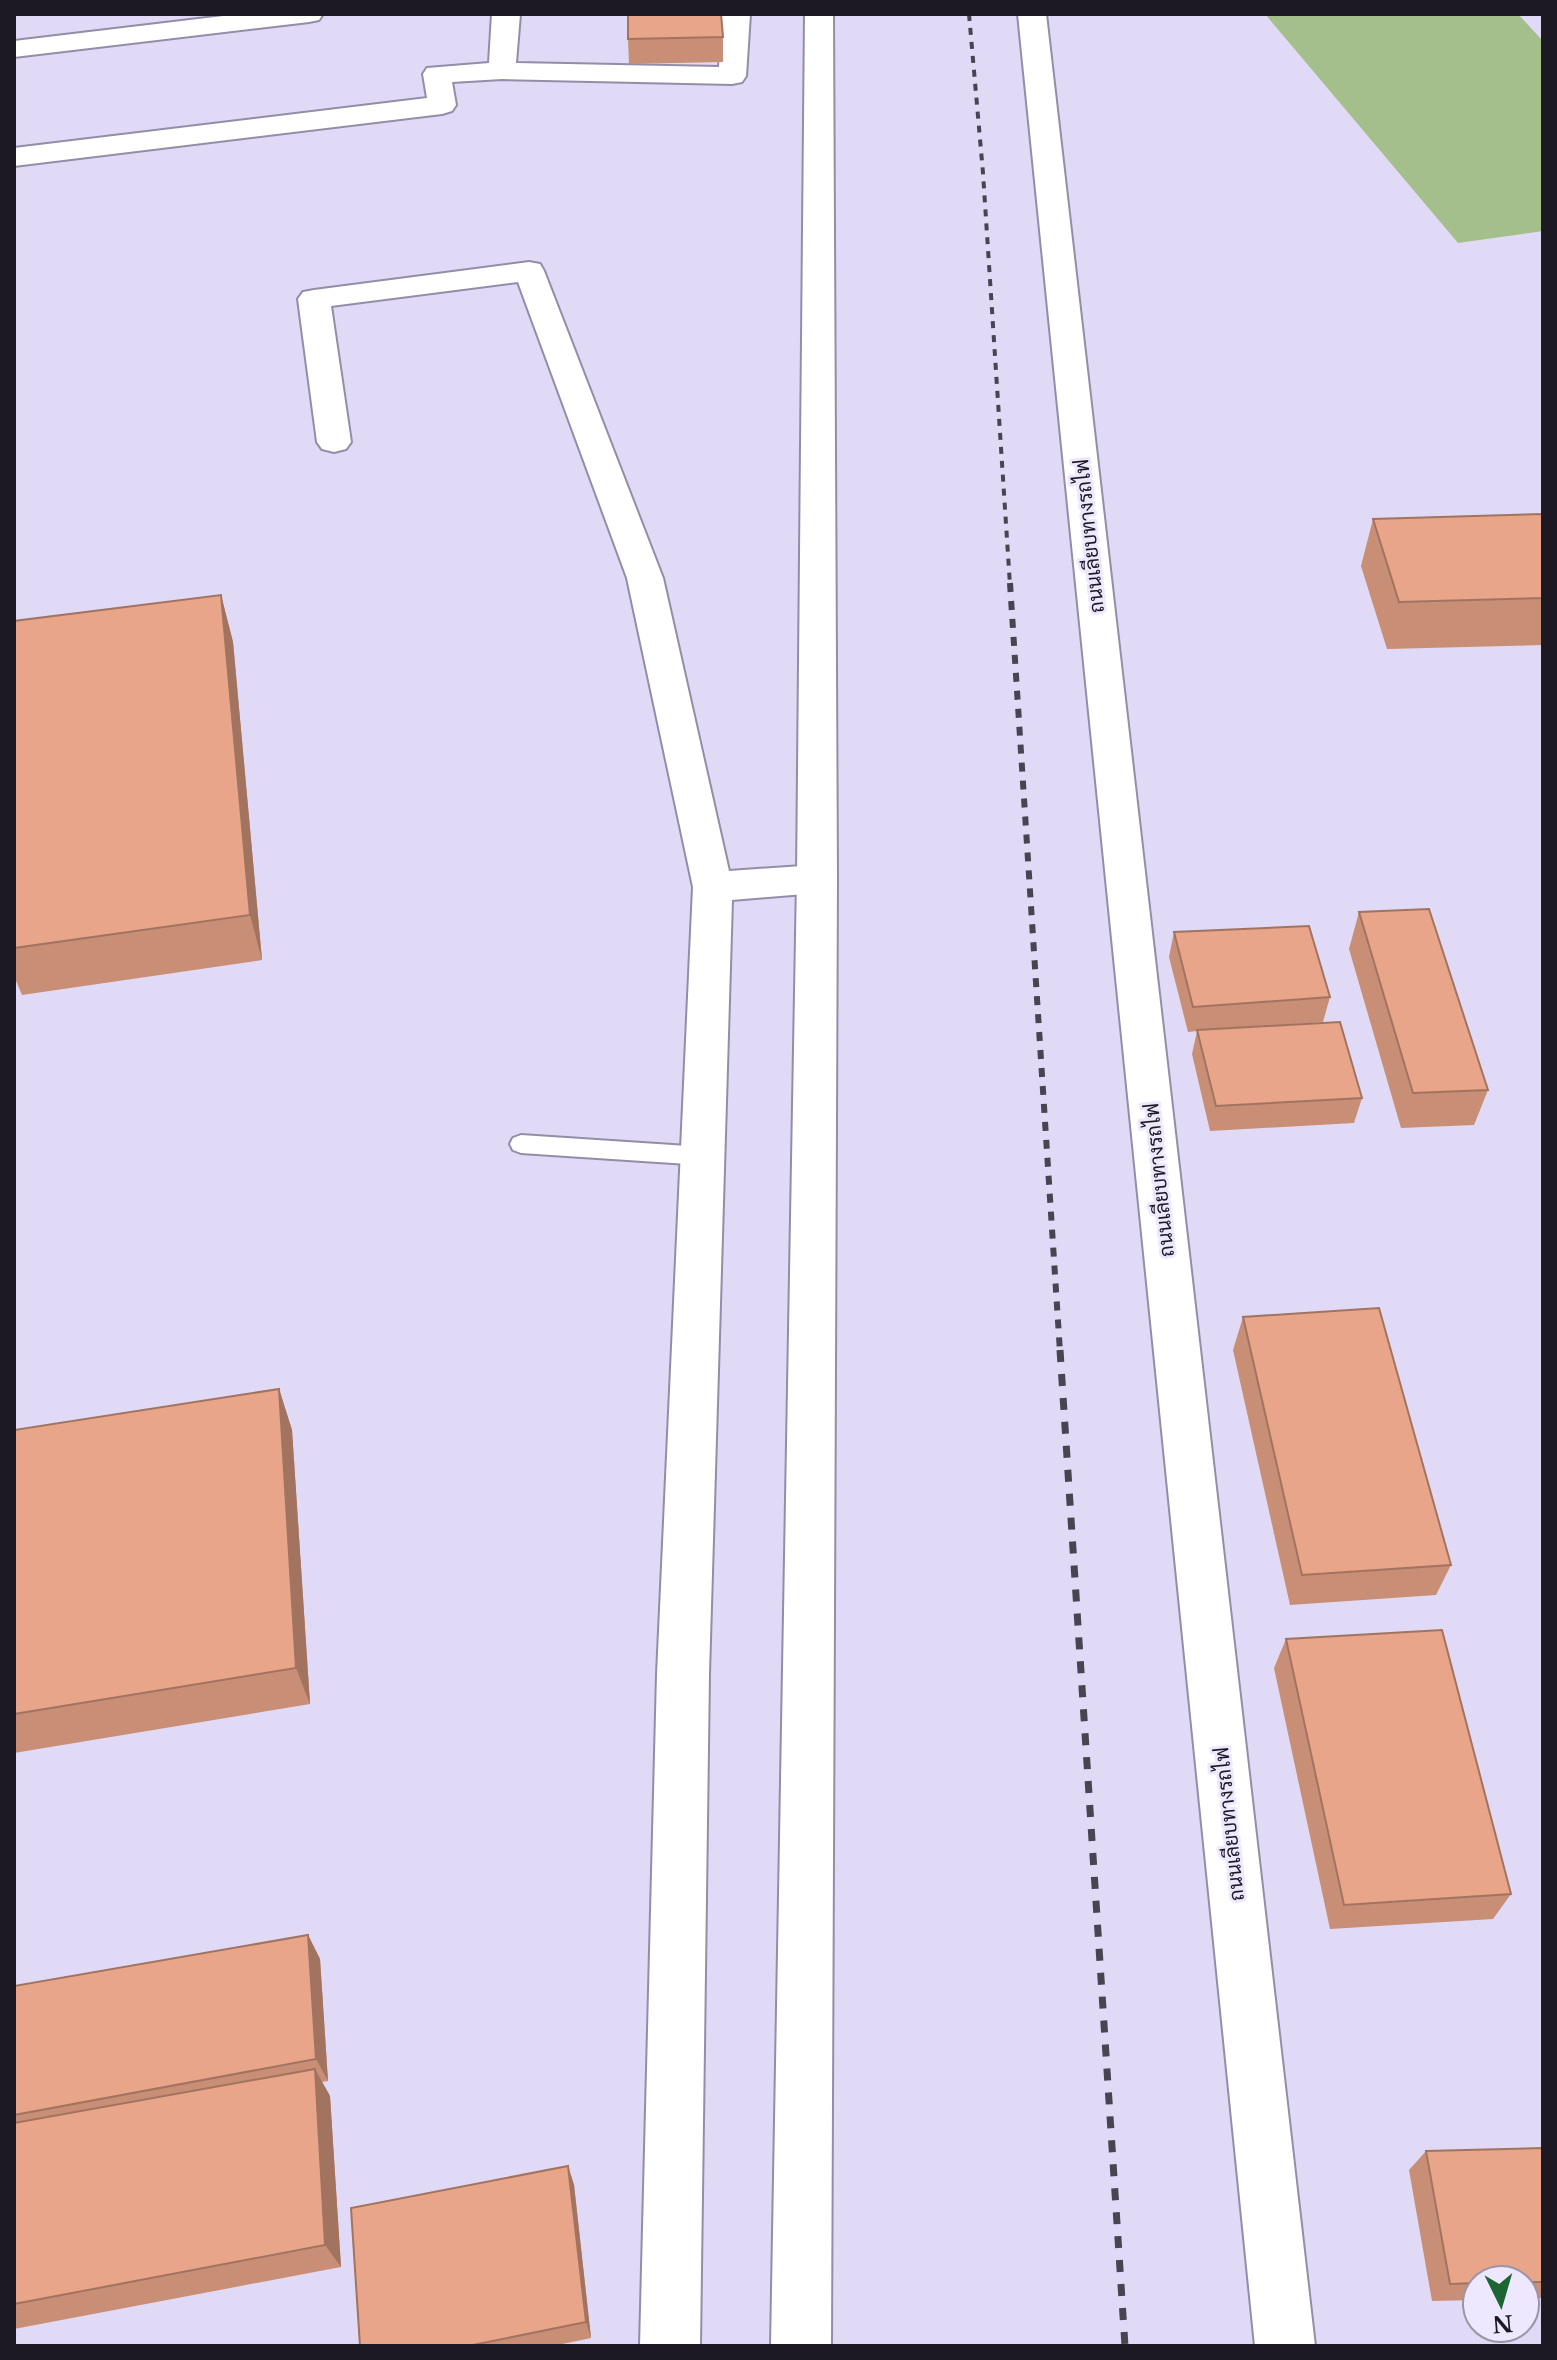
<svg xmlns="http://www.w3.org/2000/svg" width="1557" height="2360" font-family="'Libre Baskerville',Sarabun,serif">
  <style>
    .green { fill: #a5bf8c }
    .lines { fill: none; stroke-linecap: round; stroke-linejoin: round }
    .service-casing { stroke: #948da7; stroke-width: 4 }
    .minor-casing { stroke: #948da7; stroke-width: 4 }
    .tertiary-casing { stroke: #948da7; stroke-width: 4 }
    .service { fill: #fff; fill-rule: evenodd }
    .minor { fill: #fff; fill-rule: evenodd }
    .tertiary { fill: #fff; fill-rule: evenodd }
    .rail-far2 { stroke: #484452; stroke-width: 4; stroke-dasharray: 7 7; stroke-linecap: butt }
    .rail-far1 { stroke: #484452; stroke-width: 6; stroke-dasharray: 9 9; stroke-linecap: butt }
    .rail { stroke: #484452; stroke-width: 7; stroke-dasharray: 12 12; stroke-linecap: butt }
    .wall { fill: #c88e76 }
    .shaded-wall { fill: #a27460 }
    .building { fill: #e8a589; stroke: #a27460; stroke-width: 2 }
    .labels { text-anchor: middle; stroke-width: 6; stroke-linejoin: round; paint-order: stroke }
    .street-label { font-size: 20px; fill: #1c1923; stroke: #eee8ff }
  </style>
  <rect width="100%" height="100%" fill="#e1daf6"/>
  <polygon class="green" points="1265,14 1518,14 1543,41 1543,231 1458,243"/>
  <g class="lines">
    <defs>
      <polygon id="service" points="521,1135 703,1147 711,1150 714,1156 711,1162 703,1165 521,1153 513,1150 510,1144 513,1138"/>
      <g id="minor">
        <polygon points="240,14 323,14 319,20 309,22 14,57 14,41"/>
        <polygon points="492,14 520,14 516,63 719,67 722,14 750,14 746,76 742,82 732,84 502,79 452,82 456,105 452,111 442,114 14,166 14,148 427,98 423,74 427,68 489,63"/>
        <polygon points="529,262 540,264 544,271 663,578 729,871 817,865 831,869 837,879 831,889 817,893 732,900 709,1674 700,2346 640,2346 657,1674 693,887 627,578 518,282 331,306 351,442 346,449 334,452 322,449 317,442 298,299 303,292 314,290"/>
      </g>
      <g id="tertiary">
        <polygon points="805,14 833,14 837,879 831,2346 771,2346 797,879"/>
        <polygon points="1018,14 1046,14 1315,2346 1255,2346"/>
      </g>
    </defs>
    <use href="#service" class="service-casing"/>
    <use href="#minor" class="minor-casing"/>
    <use href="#tertiary" class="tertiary-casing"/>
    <use href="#service" class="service"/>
    <use href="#minor" class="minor"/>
    <use href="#tertiary" class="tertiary"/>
    <polyline class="rail-far2" points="969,14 983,173 1010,585"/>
    <polyline class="rail-far1" points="1010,583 1060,1352"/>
    <polyline class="rail" points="1060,1350 1125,2346"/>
  </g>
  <g class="wall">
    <polygon points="723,37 723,62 629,64 628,39"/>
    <polygon points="1543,514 1543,645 1387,649 1361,566 1373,519"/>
    <polygon points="221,595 233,642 262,960 22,995 14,976 14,621"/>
    <polygon points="1359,912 1488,1090 1474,1125 1401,1128 1349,949"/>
    <polygon points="1174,932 1330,997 1323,1022 1256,1027 1362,1098 1354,1123 1210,1131 1192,1054 1197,1031 1188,1032 1169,957"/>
    <polygon points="1243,1317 1451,1565 1436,1595 1290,1605 1233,1350"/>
    <polygon points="279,1389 292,1430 310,1704 14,1753 14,1430"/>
    <polygon points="1286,1639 1511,1894 1493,1919 1330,1929 1274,1668"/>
    <polygon points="308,1935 320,1959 328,2081 322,2082 330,2096 341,2267 14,2329 14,1986"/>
    <polygon points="1543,2148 1543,2298 1525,2299 1525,2280 1477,2280 1477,2300 1432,2301 1409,2170 1426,2151"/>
    <polygon points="568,2166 574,2185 591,2338 553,2346 360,2346"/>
  </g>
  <g class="shaded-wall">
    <polygon points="221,595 233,642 262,960 250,915"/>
    <polygon points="279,1389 292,1430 310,1704 296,1668"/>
    <polygon points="308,1935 320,1959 328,2081 316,2059"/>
    <polygon points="315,2069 330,2096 341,2267 325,2245"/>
    <polygon points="568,2166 574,2185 591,2338 586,2322"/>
  </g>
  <g class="building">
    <polygon points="628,14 721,14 723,37 628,39"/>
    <polygon points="1543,514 1543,598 1399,602 1373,519"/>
    <polygon points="221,595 250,915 14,948 14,621"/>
    <polygon points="1429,909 1488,1090 1413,1093 1359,912"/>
    <polygon points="1309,926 1330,997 1193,1007 1174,932"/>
    <polygon points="1340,1022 1362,1098 1216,1106 1197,1030"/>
    <polygon points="1379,1308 1451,1565 1302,1575 1243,1317"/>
    <polygon points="279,1389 296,1668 14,1714 14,1430"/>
    <polygon points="1442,1630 1511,1894 1344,1905 1286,1639"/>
    <polygon points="308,1935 316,2059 14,2115 14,1986"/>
    <polygon points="315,2069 325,2245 14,2304 14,2123"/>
    <polygon points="1543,2148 1543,2282 1525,2282 1525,2280 1477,2280 1477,2283 1450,2284 1426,2151"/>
    <polygon points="568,2166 586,2322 468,2346 360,2346 351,2208"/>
  </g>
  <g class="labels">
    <g class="street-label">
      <text transform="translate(1089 536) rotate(-96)" y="7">ถนนเลียบทางรถไฟ</text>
      <text transform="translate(1159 1180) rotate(-96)" y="7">ถนนเลียบทางรถไฟ</text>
      <text transform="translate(1229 1824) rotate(-96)" y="7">ถนนเลียบทางรถไฟ</text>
    </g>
  </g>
  <rect width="1557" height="2360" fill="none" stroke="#1c1923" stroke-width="32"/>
  <g transform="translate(1501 2304) rotate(175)"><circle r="38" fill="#eee8ff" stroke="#9a95a7" stroke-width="2"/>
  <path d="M0-6L14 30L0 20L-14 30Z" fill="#1d6532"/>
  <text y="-12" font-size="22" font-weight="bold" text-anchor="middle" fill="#1c1923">N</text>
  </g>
</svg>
